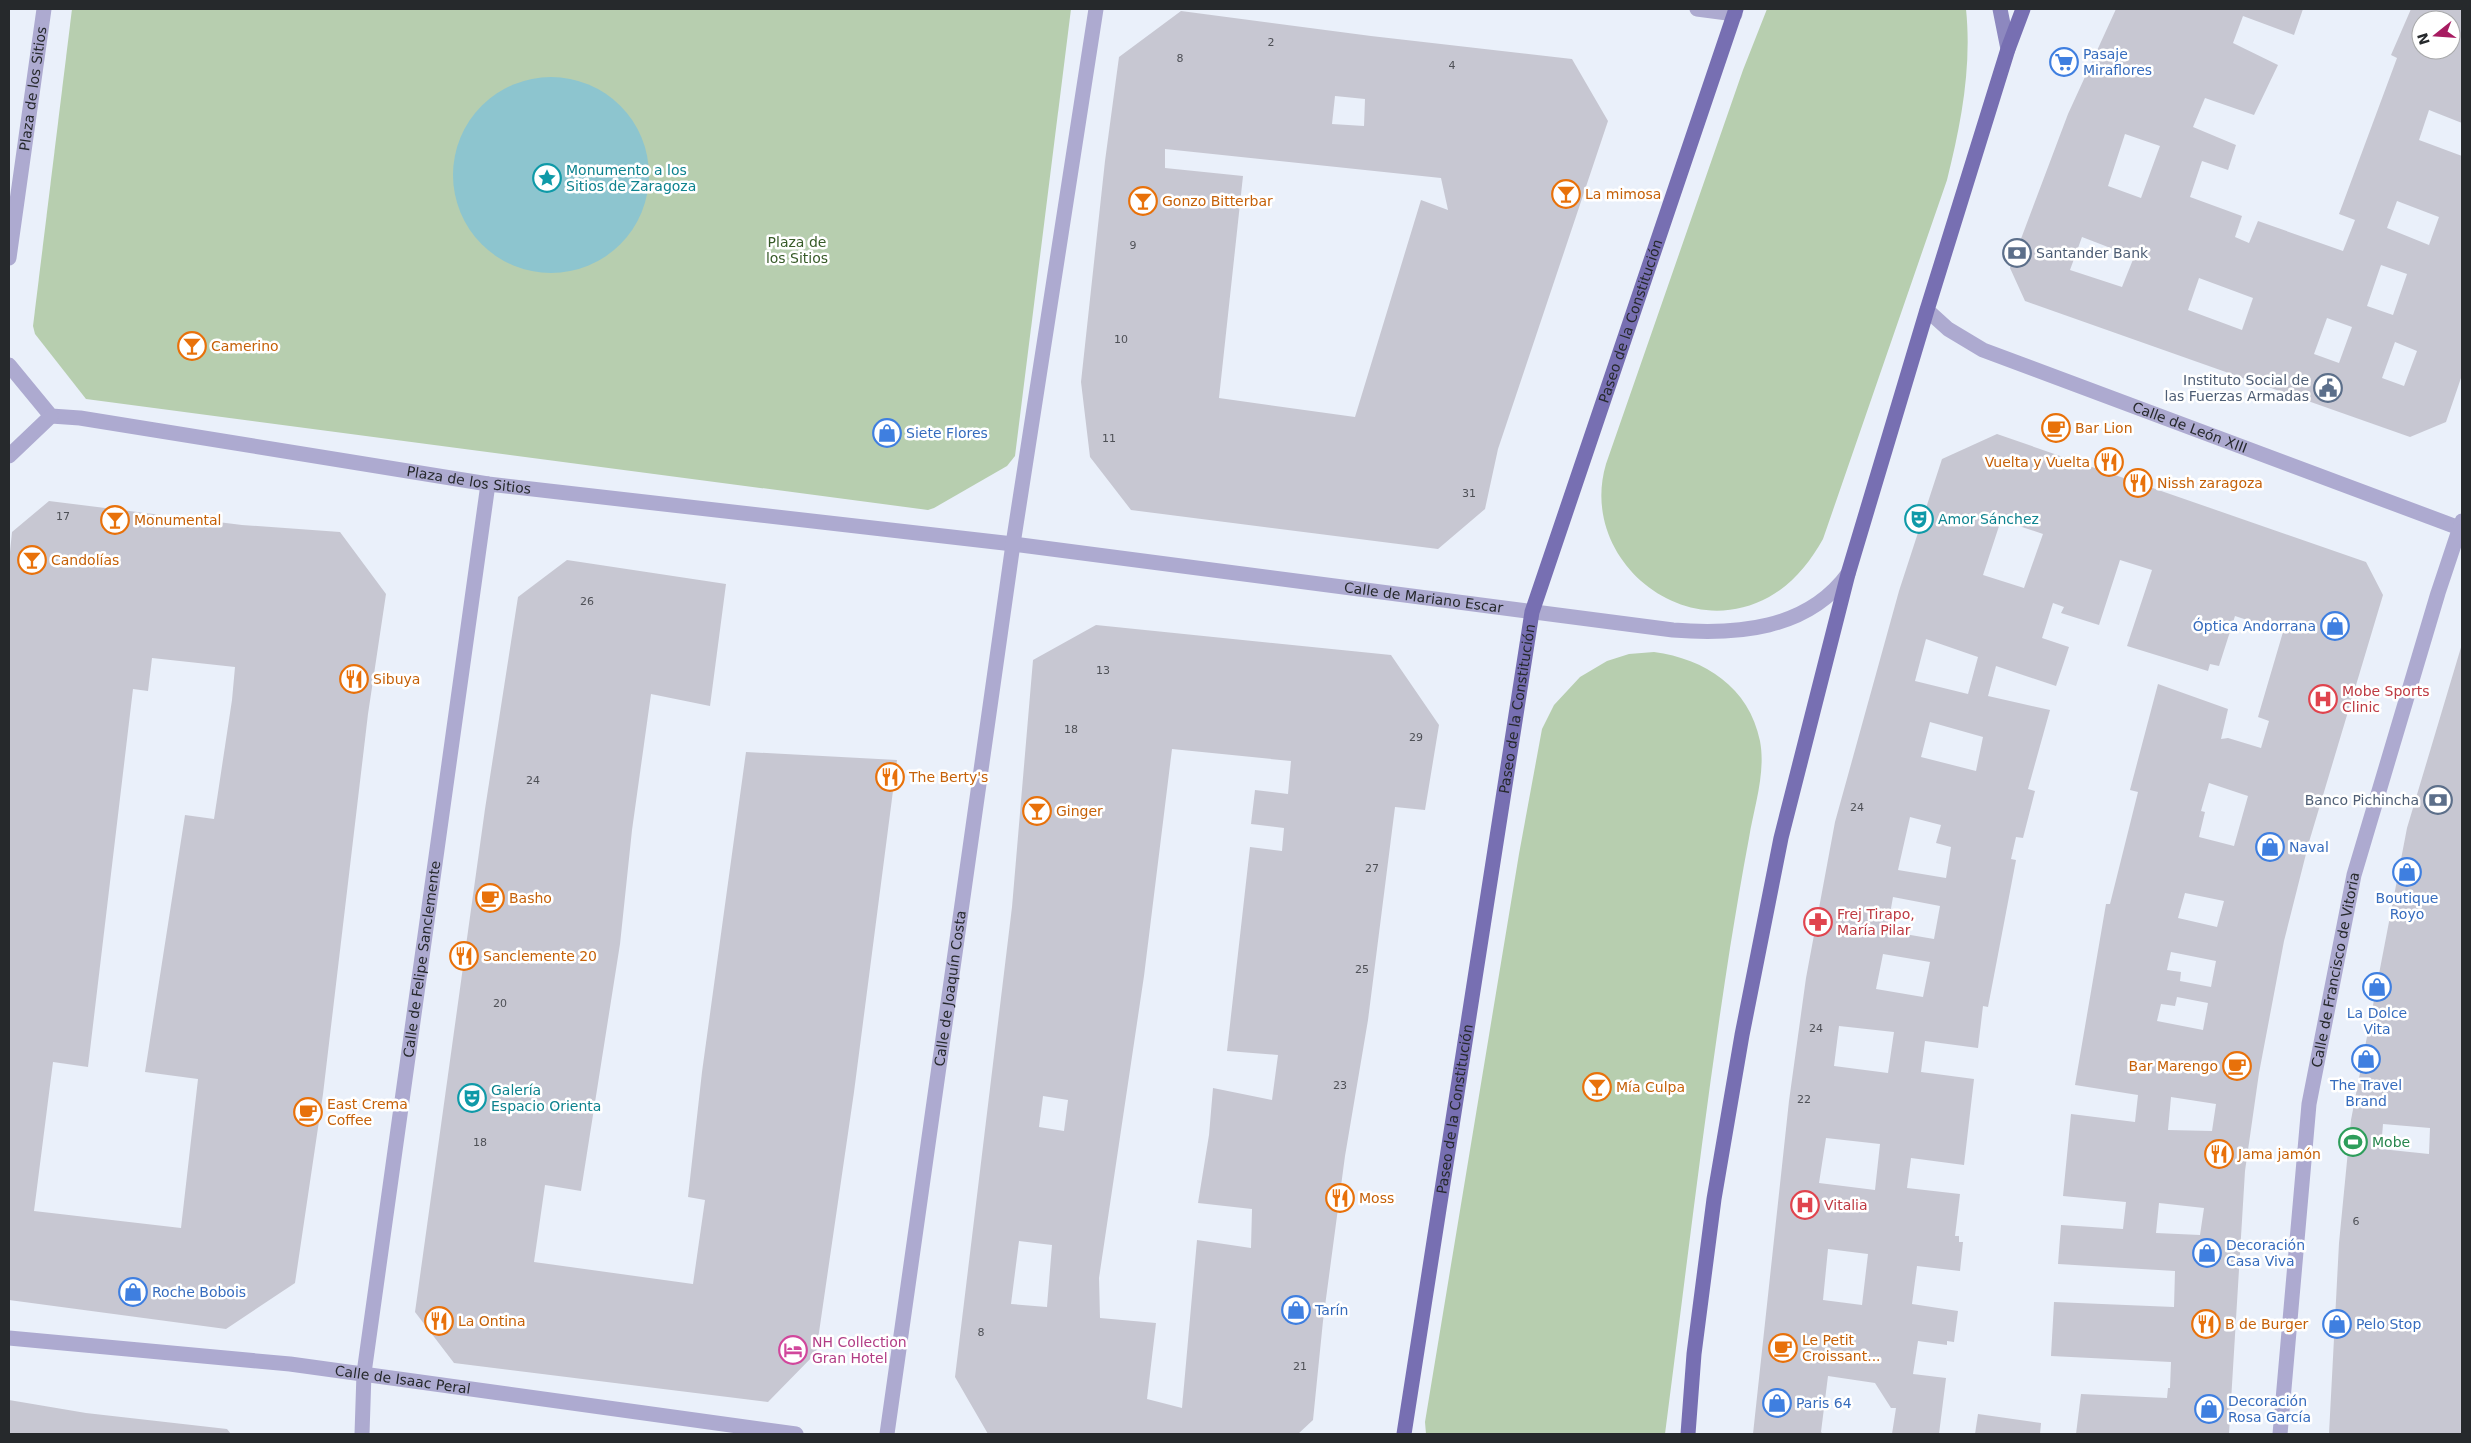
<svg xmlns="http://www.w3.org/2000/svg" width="2471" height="1443" font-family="'DejaVu Sans',sans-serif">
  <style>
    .green { fill: #b7ceaf }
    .water { fill: #8dc5cf }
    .building { fill: #c7c7d2; fill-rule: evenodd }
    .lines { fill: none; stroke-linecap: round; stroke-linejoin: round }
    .minor { stroke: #adaad0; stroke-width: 15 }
    .secondary { stroke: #8d88bf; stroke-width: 15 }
    .primary { stroke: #776fb2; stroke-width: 15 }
    .labels { text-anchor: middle; stroke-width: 5; stroke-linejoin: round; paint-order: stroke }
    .number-label { font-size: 11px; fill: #4e5056 }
    .shop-label { font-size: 14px; fill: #366cbe; stroke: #fff; text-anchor: start }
    .street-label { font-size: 14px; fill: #26292c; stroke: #fff }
    .culture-label { font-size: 14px; fill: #0d838f; stroke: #fff; text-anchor: start }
    .food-label { font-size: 14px; fill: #c56008; stroke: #fff; text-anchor: start }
    .park-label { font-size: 14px; fill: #375b28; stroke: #fff }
    .service-label { font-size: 14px; fill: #4e5e75; stroke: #fff; text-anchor: end }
    .health-label { font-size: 14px; fill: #be3a42; stroke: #fff; text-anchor: start }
    .leisure-label { font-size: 14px; fill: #27864d; stroke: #fff; text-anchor: start }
    .hotel-label { font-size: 14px; fill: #b23c85; stroke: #fff; text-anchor: start }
  </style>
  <rect width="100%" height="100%" fill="#eaf0fa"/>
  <g class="green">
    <polygon points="72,9 1071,9 1015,456 1007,466 934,508 928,510 86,399 35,334 33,326"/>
    <path d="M1767 9H1966C1972 67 1961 124 1947 180L1823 539C1810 562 1793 584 1769 597 1682 645 1578 558 1606 464L1743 70Z"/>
    <path d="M1654 652C1705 659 1749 687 1760 741 1766 773 1754 807 1749 838 1742 875 1736 911 1730 948 1705 1109 1686 1272 1665 1434H1426L1425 1422 1519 854 1542 729 1554 705 1580 677 1607 661 1629 654Z"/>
  </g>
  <circle class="water" cx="551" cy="175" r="98"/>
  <g class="building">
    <path d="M2116 9H2303L2294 35 2243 16 2233 43 2278 65 2254 115 2205 98 2193 127 2236 145 2228 170 2202 161 2190 197 2242 216 2235 237 2249 243 2258 221 2343 251 2355 220 2339 214 2397 58 2391 55 2411 9H2462V123L2429 110 2419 140 2462 156V375L2446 422 2410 437 2025 301 2010 268 2068 114ZM2421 20H2451V50H2421ZM2125 134 2160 146 2141 198 2108 186ZM2397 201 2439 217 2429 245 2387 228ZM2082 237 2134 257 2122 287 2070 270ZM2381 265 2407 274 2393 315 2367 306ZM2199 278 2253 298 2242 330 2188 310ZM2327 318 2352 327 2339 363 2314 354ZM2395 342 2417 351 2404 386 2382 378Z"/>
    <path d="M1181 11 1371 36 1572 59 1608 121 1498 449 1485 509 1438 549 1131 510 1090 457 1081 382 1105 161 1119 57ZM1335 96 1365 99 1364 126 1332 124ZM1165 149 1441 178 1448 210 1421 200 1355 417 1219 398 1243 176 1165 168Z"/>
    <path d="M1997 434 2366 562 2383 595 2309 842 2284 941 2259 1073 2245 1171 2229 1434H2076L2081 1394 2167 1398 2168 1388H2170L2171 1362 2051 1356 2054 1302 2174 1307 2175 1271 2058 1264 2061 1225 2123 1229 2126 1202 2063 1196 2071 1114 2135 1122 2138 1095 2075 1085 2106 904H2110L2138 792 2130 790 2158 684 2228 709 2221 739 2228 738 2261 748 2269 721 2258 717 2283 632 2235 616 2219 666 2210 664 2208 671 2127 646 2152 570 2120 560 2099 625 2061 613 2064 607 2053 603 2042 638 2069 647 2056 686 1996 666 1988 696 2050 710 2028 789 2035 791 2023 838 2016 837 2011 859 2016 860 1988 1007 1983 1006 1978 1048 1925 1041 1921 1072 1974 1079 1964 1165 1911 1158 1907 1188 1960 1194 1955 1236H1959V1242H1963L1960 1271 1917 1266 1912 1304 1958 1311 1954 1342 1947 1341V1345L1918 1341 1913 1374 1946 1378 1939 1434H1892L1896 1408H1891L1875 1383 1828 1376 1821 1432 1823 1434H1753L1789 1101 1806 978 1835 822 1899 591 1942 459ZM2001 520 2043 534 2024 588 1983 575ZM1926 639 1978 657 1968 694 1915 681ZM1930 722 1983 737 1976 771 1921 757ZM2209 783 2248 796 2234 846 2199 837 2205 812 2201 811ZM1910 817 1941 825 1936 843 1951 847 1946 878 1898 870ZM2185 893 2224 901 2217 927 2178 918ZM1893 897 1940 906 1934 939 1887 931ZM2171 952 2216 961 2211 987 2180 981 2181 972 2167 970ZM1883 954 1930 962 1923 997 1876 989ZM2177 997 2208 1003 2203 1030 2157 1021 2161 1004 2175 1006ZM1839 1026 1894 1032 1888 1073 1834 1066ZM2171 1097 2216 1104 2212 1131 2168 1130ZM1826 1138 1880 1144 1875 1190 1819 1183ZM2159 1203 2204 1208 2200 1235 2156 1233ZM1828 1249 1868 1254 1862 1305 1823 1300Z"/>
    <path d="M49 501 242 525 340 532 386 594 368 714 323 1094 295 1283 226 1329 9 1300V562L12 532ZM152 658 235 667 232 700 214 819 185 815 145 1072 198 1079 181 1228 34 1211 53 1062 88 1067 133 689 148 691Z"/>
    <polygon points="567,560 726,584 710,706 651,694 632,830 620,944 581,1191 545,1185 534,1262 693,1284 705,1200 688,1197 702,1072 746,752 897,760 854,1092 816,1353 768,1402 454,1363 415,1312 485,809 518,597"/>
    <path d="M1096 625 1391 655 1439 725 1425 810 1395 807 1368 1020 1345 1156 1323 1321 1313 1420 1298 1434H988L955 1377 1012 907 1033 660ZM1172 749 1291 761 1288 794 1255 790 1251 824 1284 828 1282 851 1250 847 1227 1051 1278 1055 1272 1100 1213 1088 1209 1135 1198 1203 1252 1209 1251 1248 1197 1240 1182 1408 1147 1399 1156 1323 1100 1318 1099 1278 1144 976ZM1043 1096 1068 1100 1064 1131 1039 1127ZM1019 1241 1052 1245 1047 1307 1011 1304Z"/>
    <path d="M2462 644V1434H2329L2339 1243 2351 1120 2407 828ZM2383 1124 2430 1128 2429 1154 2381 1149Z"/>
    <polygon points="9,1400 86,1413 227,1429 231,1434 9,1434"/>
    <polygon points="1978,1414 2041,1423 2040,1434 1975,1434"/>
  </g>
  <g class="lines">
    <g class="minor">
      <polyline points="1697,9 1735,14"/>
      <path id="s1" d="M9 258 44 9"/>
      <path id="s2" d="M1927 310 1948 329 1983 350 2462 529"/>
      <path id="s3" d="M9 365 51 416 80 418 488 484 1013 544 1673 630C1736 635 1807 630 1848 574"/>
      <polyline points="9,456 51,416"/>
      <path id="s4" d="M9 1338 290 1364 796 1434"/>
      <path id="s5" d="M362 1434 364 1373 488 484"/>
      <path id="s6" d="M887 1434 1013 544 1096 9"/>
      <path id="s7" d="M2280 1434 2309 1104 2354 875 2438 593 2462 521"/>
    </g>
    <polyline class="secondary" points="2000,9 2008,49"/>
    <g class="primary">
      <path id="s8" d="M1404 1434 1532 612 1736 9"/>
      <polyline points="1688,1434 1694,1354 1714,1199 1742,1035 1781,838 1848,574 1927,310 2008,49 2023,9"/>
    </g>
  </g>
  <defs>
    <symbol id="supermarket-ring" viewBox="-11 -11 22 22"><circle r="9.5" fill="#fff" stroke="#3f7fe0" stroke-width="1.5"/><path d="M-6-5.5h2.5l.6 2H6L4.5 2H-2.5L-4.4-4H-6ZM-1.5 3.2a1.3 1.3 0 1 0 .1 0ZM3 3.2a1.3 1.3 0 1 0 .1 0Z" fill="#3f7fe0"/></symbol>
    <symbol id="sight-ring" viewBox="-11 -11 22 22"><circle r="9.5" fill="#fff" stroke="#0f9aa8" stroke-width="1.5"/><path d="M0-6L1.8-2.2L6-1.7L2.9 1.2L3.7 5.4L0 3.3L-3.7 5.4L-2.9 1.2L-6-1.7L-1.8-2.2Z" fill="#0f9aa8"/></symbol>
    <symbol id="bar-ring" viewBox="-11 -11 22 22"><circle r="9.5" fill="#fff" stroke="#e8710a" stroke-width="1.5"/><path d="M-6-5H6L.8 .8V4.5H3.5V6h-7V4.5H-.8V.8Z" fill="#e8710a"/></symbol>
    <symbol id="bank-ring" viewBox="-11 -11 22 22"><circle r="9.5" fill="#fff" stroke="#5c6f8a" stroke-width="1.5"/><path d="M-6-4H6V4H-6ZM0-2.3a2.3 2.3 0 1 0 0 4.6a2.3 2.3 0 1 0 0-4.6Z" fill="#5c6f8a"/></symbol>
    <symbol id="civic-ring" viewBox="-11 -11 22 22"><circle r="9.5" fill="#fff" stroke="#5c6f8a" stroke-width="1.5"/><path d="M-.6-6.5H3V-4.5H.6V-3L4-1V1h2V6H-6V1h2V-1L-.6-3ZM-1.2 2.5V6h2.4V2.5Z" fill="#5c6f8a"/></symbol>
    <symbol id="cafe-ring" viewBox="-11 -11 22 22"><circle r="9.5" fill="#fff" stroke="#e8710a" stroke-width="1.5"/><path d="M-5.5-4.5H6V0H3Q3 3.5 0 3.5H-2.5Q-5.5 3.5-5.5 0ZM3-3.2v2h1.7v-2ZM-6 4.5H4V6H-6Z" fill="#e8710a"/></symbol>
    <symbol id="shop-ring" viewBox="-11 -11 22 22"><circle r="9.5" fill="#fff" stroke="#3f7fe0" stroke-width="1.5"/><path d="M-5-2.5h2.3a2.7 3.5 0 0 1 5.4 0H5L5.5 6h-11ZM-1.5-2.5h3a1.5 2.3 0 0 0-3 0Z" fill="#3f7fe0"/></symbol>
    <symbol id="restaurant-ring" viewBox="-11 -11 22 22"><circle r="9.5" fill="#fff" stroke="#e8710a" stroke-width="1.5"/><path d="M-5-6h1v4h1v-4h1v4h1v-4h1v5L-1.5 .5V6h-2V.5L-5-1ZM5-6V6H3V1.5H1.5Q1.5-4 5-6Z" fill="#e8710a"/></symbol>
    <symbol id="theatre-ring" viewBox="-11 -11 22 22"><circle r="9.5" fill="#fff" stroke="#0f9aa8" stroke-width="1.5"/><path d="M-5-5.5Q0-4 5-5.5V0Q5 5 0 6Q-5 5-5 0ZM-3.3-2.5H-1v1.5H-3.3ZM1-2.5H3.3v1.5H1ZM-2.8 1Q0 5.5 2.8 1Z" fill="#0f9aa8"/></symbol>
    <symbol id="hospital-ring" viewBox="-11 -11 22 22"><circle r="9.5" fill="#fff" stroke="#e0444e" stroke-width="1.5"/><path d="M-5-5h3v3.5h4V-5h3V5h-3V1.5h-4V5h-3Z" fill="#e0444e"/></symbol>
    <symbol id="pharmacy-ring" viewBox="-11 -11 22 22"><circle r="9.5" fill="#fff" stroke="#e0444e" stroke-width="1.5"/><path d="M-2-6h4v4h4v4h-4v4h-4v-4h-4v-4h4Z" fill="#e0444e"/></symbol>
    <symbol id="stadium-ring" viewBox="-11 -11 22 22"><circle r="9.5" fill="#fff" stroke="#2e9e5b" stroke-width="1.5"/><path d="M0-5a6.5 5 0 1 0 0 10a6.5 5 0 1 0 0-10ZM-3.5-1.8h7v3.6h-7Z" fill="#2e9e5b"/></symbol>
    <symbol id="hotel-ring" viewBox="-11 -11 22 22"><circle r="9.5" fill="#fff" stroke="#d1479c" stroke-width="1.5"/><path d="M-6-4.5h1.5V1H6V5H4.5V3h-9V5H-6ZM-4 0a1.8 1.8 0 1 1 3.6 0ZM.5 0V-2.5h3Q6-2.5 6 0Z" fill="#d1479c"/></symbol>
  </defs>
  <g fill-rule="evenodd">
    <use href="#supermarket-ring" x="2048" y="46" width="32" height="32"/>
    <use href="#sight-ring" x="531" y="162" width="32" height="32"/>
    <use href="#bar-ring" x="1550" y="178" width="32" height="32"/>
    <use href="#bar-ring" x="1127" y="185" width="32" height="32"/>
    <use href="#bank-ring" x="2001" y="237" width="32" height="32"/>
    <use href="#bar-ring" x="176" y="330" width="32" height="32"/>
    <use href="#civic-ring" x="2312" y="372" width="32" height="32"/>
    <use href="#cafe-ring" x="2040" y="412" width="32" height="32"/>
    <use href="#shop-ring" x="871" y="417" width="32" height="32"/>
    <use href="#restaurant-ring" x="2093" y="446" width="32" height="32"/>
    <use href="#restaurant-ring" x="2122" y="467" width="32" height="32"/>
    <use href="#theatre-ring" x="1903" y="503" width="32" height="32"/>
    <use href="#bar-ring" x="99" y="504" width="32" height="32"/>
    <use href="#bar-ring" x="16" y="544" width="32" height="32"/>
    <use href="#shop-ring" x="2319" y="610" width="32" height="32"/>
    <use href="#restaurant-ring" x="338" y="663" width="32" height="32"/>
    <use href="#hospital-ring" x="2307" y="683" width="32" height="32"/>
    <use href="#restaurant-ring" x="874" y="761" width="32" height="32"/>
    <use href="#bank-ring" x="2422" y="784" width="32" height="32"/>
    <use href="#bar-ring" x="1021" y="795" width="32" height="32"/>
    <use href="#shop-ring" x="2254" y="831" width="32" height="32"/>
    <use href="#shop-ring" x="2391" y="856" width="32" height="32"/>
    <use href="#cafe-ring" x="474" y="882" width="32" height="32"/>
    <use href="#pharmacy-ring" x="1802" y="906" width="32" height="32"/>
    <use href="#restaurant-ring" x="448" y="940" width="32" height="32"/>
    <use href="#shop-ring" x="2361" y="971" width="32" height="32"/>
    <use href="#shop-ring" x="2350" y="1043" width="32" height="32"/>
    <use href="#cafe-ring" x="2221" y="1050" width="32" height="32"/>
    <use href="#bar-ring" x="1581" y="1071" width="32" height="32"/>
    <use href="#theatre-ring" x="456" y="1082" width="32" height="32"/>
    <use href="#cafe-ring" x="292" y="1096" width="32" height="32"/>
    <use href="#stadium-ring" x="2337" y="1126" width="32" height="32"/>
    <use href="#restaurant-ring" x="2203" y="1138" width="32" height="32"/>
    <use href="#restaurant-ring" x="1324" y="1182" width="32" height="32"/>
    <use href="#hospital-ring" x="1789" y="1189" width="32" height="32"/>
    <use href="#shop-ring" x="2191" y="1237" width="32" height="32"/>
    <use href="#shop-ring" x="117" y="1276" width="32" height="32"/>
    <use href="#shop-ring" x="1280" y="1294" width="32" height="32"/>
    <use href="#restaurant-ring" x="423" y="1305" width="32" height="32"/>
    <use href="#restaurant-ring" x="2190" y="1308" width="32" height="32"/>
    <use href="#shop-ring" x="2321" y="1308" width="32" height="32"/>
    <use href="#cafe-ring" x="1767" y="1332" width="32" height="32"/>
    <use href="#hotel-ring" x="777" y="1334" width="32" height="32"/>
    <use href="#shop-ring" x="1761" y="1387" width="32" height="32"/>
    <use href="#shop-ring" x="2193" y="1393" width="32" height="32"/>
  </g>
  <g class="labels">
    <g class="number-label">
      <text x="1271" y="46">2</text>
      <text x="1180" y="62">8</text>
      <text x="1452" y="69">4</text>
      <text x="1133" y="249">9</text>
      <text x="1121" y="343">10</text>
      <text x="1109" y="442">11</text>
      <text x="1469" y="497">31</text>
      <text x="63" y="520">17</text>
      <text x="587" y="605">26</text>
      <text x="1103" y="674">13</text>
      <text x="1071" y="733">18</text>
      <text x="1416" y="741">29</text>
      <text x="533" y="784">24</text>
      <text x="1857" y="811">24</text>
      <text x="1372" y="872">27</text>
      <text x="1362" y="973">25</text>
      <text x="500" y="1007">20</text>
      <text x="1816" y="1032">24</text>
      <text x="1340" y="1089">23</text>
      <text x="1804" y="1103">22</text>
      <text x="480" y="1146">18</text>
      <text x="2356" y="1225">6</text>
      <text x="981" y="1336">8</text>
      <text x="1300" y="1370">21</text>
    </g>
    <g class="shop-label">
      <text x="2083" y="59">Pasaje<tspan x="2083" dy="16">Miraflores</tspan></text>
      <text x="906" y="438">Siete Flores</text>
      <text x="2316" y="631" text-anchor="end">Óptica Andorrana</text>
      <text x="2289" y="852">Naval</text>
      <text x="2407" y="903" text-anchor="middle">Boutique<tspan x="2407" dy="16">Royo</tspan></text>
      <text x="2377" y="1018" text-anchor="middle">La Dolce<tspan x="2377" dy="16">Vita</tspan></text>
      <text x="2366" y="1090" text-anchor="middle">The Travel<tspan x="2366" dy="16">Brand</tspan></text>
      <text x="2226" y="1250">Decoración<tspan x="2226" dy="16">Casa Viva</tspan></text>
      <text x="152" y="1297">Roche Bobois</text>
      <text x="1315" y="1315">Tarín</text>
      <text x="2356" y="1329">Pelo Stop</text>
      <text x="2228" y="1406">Decoración<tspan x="2228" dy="16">Rosa García</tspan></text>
      <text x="1796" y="1408">Paris 64</text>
    </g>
    <g class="street-label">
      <text dy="5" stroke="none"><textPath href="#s1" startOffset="171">Plaza de los Sitios</textPath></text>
      <text dy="5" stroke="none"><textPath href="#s8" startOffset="1139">Paseo de la Constitución</textPath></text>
      <text dy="5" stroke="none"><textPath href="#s2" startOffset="290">Calle de León XIII</textPath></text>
      <text dy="5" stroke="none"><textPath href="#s3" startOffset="489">Plaza de los Sitios</textPath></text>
      <text dy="5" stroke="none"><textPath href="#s3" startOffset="1451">Calle de Mariano Escar</textPath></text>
      <text dy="5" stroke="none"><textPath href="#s8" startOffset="734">Paseo de la Constitución</textPath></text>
      <text dy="5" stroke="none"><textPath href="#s5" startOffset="479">Calle de Felipe Sanclemente</textPath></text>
      <text dy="5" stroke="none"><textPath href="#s7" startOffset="468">Calle de Francisco de Vitoria</textPath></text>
      <text dy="5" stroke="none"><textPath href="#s6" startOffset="450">Calle de Joaquín Costa</textPath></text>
      <text dy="5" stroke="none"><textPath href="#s8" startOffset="329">Paseo de la Constitución</textPath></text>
      <text dy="5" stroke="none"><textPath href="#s4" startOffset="396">Calle de Isaac Peral</textPath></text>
    </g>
    <g class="culture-label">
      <text x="566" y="175">Monumento a los<tspan x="566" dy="16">Sitios de Zaragoza</tspan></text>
      <text x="1938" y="524">Amor Sánchez</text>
      <text x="491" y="1095">Galería<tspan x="491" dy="16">Espacio Orienta</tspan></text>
    </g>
    <g class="food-label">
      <text x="1585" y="199">La mimosa</text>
      <text x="1162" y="206">Gonzo Bitterbar</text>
      <text x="211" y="351">Camerino</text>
      <text x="2075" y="433">Bar Lion</text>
      <text x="2090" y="467" text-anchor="end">Vuelta y Vuelta</text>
      <text x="2157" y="488">Nissh zaragoza</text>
      <text x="134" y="525">Monumental</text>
      <text x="51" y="565">Candolías</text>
      <text x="373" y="684">Sibuya</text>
      <text x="909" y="782">The Berty's</text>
      <text x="1056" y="816">Ginger</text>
      <text x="509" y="903">Basho</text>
      <text x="483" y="961">Sanclemente 20</text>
      <text x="2218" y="1071" text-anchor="end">Bar Marengo</text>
      <text x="1616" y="1092">Mía Culpa</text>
      <text x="327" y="1109">East Crema<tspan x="327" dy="16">Coffee</tspan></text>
      <text x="2238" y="1159">Jama jamón</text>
      <text x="1359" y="1203">Moss</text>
      <text x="458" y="1326">La Ontina</text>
      <text x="2225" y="1329">B de Burger</text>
      <text x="1802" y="1345">Le Petit<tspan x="1802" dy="16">Croissant...</tspan></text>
    </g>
    <g class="park-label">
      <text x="797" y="247">Plaza de<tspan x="797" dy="16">los Sitios</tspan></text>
    </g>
    <g class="service-label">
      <text x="2036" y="258" text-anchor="start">Santander Bank</text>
      <text x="2309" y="385">Instituto Social de<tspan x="2309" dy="16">las Fuerzas Armadas</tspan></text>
      <text x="2419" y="805">Banco Pichincha</text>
    </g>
    <g class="health-label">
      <text x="2342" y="696">Mobe Sports<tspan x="2342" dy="16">Clinic</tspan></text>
      <text x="1837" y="919">Frej Tirapo,<tspan x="1837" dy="16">María Pilar</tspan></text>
      <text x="1824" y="1210">Vitalia</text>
    </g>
    <g class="leisure-label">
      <text x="2372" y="1147">Mobe</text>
    </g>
    <g class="hotel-label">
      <text x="812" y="1347">NH Collection<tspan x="812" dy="16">Gran Hotel</tspan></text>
    </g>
  </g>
  <rect width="2471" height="1443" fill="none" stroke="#26292c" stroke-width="20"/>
  <g transform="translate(2436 35) rotate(253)"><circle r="24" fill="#ffffff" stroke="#a8a9ab"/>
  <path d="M0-4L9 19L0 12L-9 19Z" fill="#a71c61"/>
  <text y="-8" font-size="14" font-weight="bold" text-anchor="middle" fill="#26292c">N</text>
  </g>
</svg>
